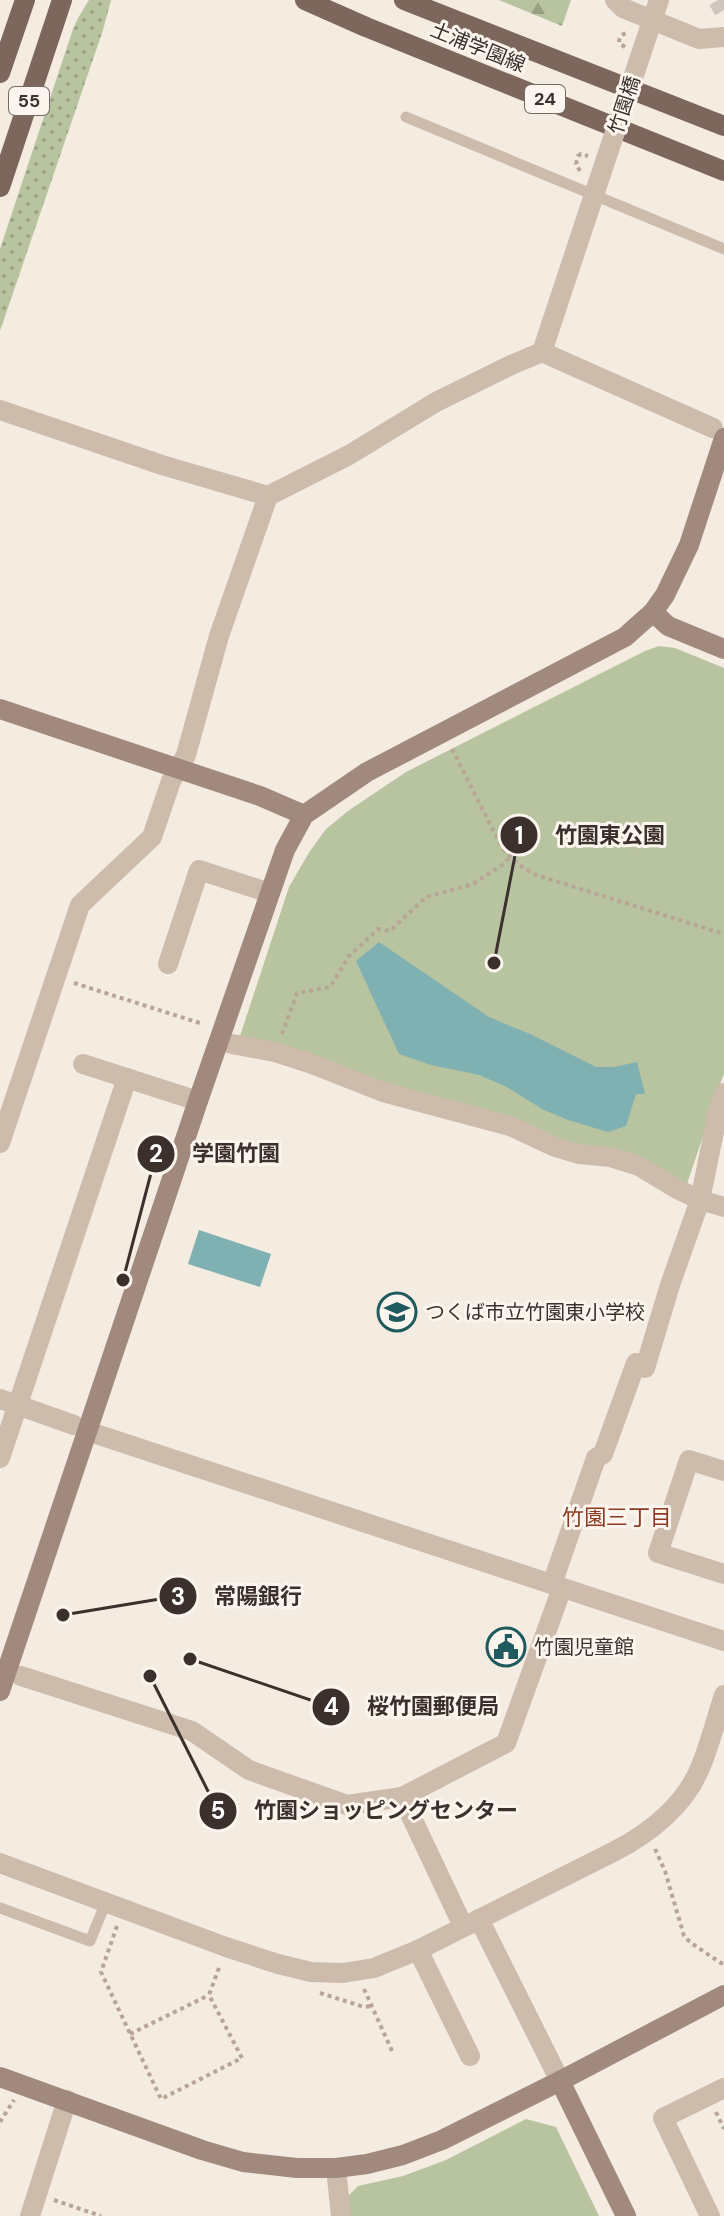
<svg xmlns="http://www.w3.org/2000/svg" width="724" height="2216" font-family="'DM Sans','Noto Sans JP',sans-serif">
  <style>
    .grass { fill: url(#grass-dots) }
    .forest { fill: url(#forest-firs) }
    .green { fill: #b8c4a0 }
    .water { fill: #7fb0b2 }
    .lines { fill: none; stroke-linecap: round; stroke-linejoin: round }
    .primary-tunnel { stroke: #cfc6bd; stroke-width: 20; stroke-dasharray: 20 10; stroke-linecap: butt }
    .path { stroke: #b9a596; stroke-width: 4; stroke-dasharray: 4 4; stroke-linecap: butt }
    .lane { stroke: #cdbbac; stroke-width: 11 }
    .street { stroke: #cdbbac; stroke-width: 20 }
    .secondary { stroke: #a18a7d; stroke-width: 20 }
    .primary { stroke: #7d675c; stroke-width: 20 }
    .street-bridge { stroke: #cdbbac; stroke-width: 20 }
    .labels { text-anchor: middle; stroke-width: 6; stroke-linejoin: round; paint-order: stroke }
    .shield { fill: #fbf5ee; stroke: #756b66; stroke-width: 2 }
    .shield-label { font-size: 18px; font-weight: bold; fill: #3b302b }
    .street-label { font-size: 20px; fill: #3b302b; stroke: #fbf5ee }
    .poi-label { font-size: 20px; fill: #3b302b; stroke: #fbf5ee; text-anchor: start }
    .neighbourhood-label { font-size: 22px; fill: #8c3b22; stroke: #fbf5ee }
    .leader { fill: none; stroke: #3b302b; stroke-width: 3 }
    .callout-dot { fill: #3b302b; stroke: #fbf5ee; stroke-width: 3 }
    .mark-label { font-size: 24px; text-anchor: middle; font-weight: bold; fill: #fff }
    .callout-label { font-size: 22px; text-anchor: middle; font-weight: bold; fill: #3b302b; stroke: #fbf5ee; stroke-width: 6; stroke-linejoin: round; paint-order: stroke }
  </style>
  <defs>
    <pattern id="grass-dots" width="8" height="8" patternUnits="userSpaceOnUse" patternTransform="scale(2)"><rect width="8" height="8" fill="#b8c4a0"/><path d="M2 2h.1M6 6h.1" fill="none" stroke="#97a083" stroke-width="1.8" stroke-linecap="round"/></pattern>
    <pattern id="forest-firs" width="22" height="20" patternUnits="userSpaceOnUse" patternTransform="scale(2)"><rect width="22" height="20" fill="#b8c4a0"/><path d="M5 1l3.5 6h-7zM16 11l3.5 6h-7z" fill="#97a083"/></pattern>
  </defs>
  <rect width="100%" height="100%" fill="#f4ebe1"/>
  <polygon class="grass" points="89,0 111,0 103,30 0,331 0,249 73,29 78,18"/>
  <polygon class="forest" points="499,0 571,0 562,26"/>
  <g class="green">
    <polygon points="659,646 675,648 724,668 724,1073 686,1187 583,1147 239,1039 289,887 310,851 326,829 348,811 406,772 645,651"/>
    <polygon points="526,2119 556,2127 599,2216 350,2216 348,2196 358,2186 403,2176 446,2160"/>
  </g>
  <g class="water">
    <polygon points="379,942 489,1017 530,1034 596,1067 614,1067 637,1062 645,1094 636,1094 626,1126 608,1132 568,1120 542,1109 507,1087 479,1075 431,1065 399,1054 356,961"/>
    <polygon points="199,1230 271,1254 260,1287 188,1264"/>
  </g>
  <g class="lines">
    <polyline class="primary-tunnel" points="718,0 724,10"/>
    <g class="path">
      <path d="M625 47 619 43C619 36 622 34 628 33"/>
      <polyline points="580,171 576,164 578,156 581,154 588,156"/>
      <polyline points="452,749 502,848 519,865 536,875 724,934"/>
      <polyline points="74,983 203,1024"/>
      <polyline points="282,1034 297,993 330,987 349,956 378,929 390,931 426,897 473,884 502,865 510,857"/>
      <polyline points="655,1849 665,1871 684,1936 691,1943 724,1965"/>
      <polyline points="117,1926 101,1972 161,2099 242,2058 209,1995 220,1965"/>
      <polyline points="364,1989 393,2053"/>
      <polyline points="320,1993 364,2007 372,2006"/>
      <polyline points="130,2034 209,1995"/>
      <polyline points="716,2112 724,2129"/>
      <polyline points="0,2122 14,2100"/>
      <polyline points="54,2200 101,2216"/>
    </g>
    <g class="lane">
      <polyline points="406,117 724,249"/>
      <polyline points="0,1908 90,1941 106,1902"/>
    </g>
    <g class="street">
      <polyline points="615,0 623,8 699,39 724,37"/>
      <polyline points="542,352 713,428"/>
      <polyline points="0,410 162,465 268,496 219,636 186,755 171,781 152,837 80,905 0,1143"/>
      <polyline points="268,496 349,455 436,402 511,365 542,352 589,210"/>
      <polyline points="168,964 199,870 270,893"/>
      <polyline points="232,1044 275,1052 312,1064 383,1092 510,1126 555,1147 579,1154 610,1157 639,1166 677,1189 700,1200 724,1207"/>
      <polyline points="83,1064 198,1101"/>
      <polyline points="0,1399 74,1425"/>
      <polyline points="87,1431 724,1641"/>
      <polyline points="0,1458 127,1078"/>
      <polyline points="724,1471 689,1460 658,1553 724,1574"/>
      <polyline points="552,1584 596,1458 603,1454 636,1363 645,1368 670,1285 700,1200 718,1112 724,1093"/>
      <polyline points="21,1676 192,1731 249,1770 347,1805 402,1797"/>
      <path d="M0 1863 226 1947 278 1964 311 1972 343 1973 374 1968 418 1950 615 1851C650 1833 685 1805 700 1768 710 1745 716 1719 724 1695"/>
      <polyline points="479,1919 560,2081"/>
      <polyline points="463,1926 402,1797 506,1743 562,1588"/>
      <polyline points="418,1950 470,2056"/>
      <polyline points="336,2168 341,2216"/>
      <polyline points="30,2216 67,2100"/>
      <polyline points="710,2216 663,2118 724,2088"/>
    </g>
    <g class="secondary">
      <polyline points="653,612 668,626 724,649"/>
      <polyline points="0,709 260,796 304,815"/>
      <polyline points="0,1691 198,1101 285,850 304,815 367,772 625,637 653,612 665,595 689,545 724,438"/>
      <polyline points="0,2077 202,2150 243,2162 297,2168 336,2168 367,2164 403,2155 442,2140 560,2081 724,1995"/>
      <polyline points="560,2081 626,2216"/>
    </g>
    <g class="primary">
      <polyline points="305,0 366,27 724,171"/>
      <polyline points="404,0 724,126"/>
      <polyline points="0,73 25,0"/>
      <polyline points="0,187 62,0"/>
    </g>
    <polyline class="street-bridge" points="589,210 659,0"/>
  </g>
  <defs>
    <symbol id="school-ring" viewBox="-11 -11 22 22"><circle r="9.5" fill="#fbf5ee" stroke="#1f5a5e" stroke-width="1.5"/><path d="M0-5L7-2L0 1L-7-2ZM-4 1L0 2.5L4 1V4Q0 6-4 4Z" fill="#1f5a5e"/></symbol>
    <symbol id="civic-ring" viewBox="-11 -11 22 22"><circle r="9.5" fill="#fbf5ee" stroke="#1f5a5e" stroke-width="1.5"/><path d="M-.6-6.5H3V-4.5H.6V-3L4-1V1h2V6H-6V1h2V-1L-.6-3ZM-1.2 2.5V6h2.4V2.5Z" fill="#1f5a5e"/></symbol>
  </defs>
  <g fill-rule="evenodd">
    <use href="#school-ring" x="375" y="1290" width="44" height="44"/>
    <use href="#civic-ring" x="484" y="1625" width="44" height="44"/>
  </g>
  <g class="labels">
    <g class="shield">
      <rect x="525" y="85" width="40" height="28" rx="6"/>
      <rect x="9" y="87" width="40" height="28" rx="6"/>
    </g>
    <g class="shield-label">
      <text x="545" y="105">24</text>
      <text x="29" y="107">55</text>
    </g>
    <g class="street-label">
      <text transform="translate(478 47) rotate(22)" y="7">土浦学園線</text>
      <text transform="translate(624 105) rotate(-72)" y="7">竹園橋</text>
    </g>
    <g class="poi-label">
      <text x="425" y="1319">つくば市立竹園東小学校</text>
      <text x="534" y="1654">竹園児童館</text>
    </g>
    <g class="neighbourhood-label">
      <text x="617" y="1525">竹園三丁目</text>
    </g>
  </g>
  <path class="leader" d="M494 963L519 835M123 1280L156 1154M63 1615L178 1596M190 1659L331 1707M150 1676L218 1811"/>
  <g class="callout-dot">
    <circle cx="494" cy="963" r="8"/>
    <circle cx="123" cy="1280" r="8"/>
    <circle cx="63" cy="1615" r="8"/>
    <circle cx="190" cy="1659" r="8"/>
    <circle cx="150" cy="1676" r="8"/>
    <circle cx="519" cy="835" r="20"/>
    <circle cx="156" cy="1154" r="20"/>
    <circle cx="178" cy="1596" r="20"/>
    <circle cx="331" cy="1707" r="20"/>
    <circle cx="218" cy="1811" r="20"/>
  </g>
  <g class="mark-label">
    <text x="519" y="844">1</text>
    <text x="156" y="1162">2</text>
    <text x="178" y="1605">3</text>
    <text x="331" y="1715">4</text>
    <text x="218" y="1819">5</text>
  </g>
  <g class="callout-label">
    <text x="610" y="843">竹園東公園</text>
    <text x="236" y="1161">学園竹園</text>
    <text x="258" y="1604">常陽銀行</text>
    <text x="433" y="1714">桜竹園郵便局</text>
    <text x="386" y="1818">竹園ショッピングセンター</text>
  </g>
</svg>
